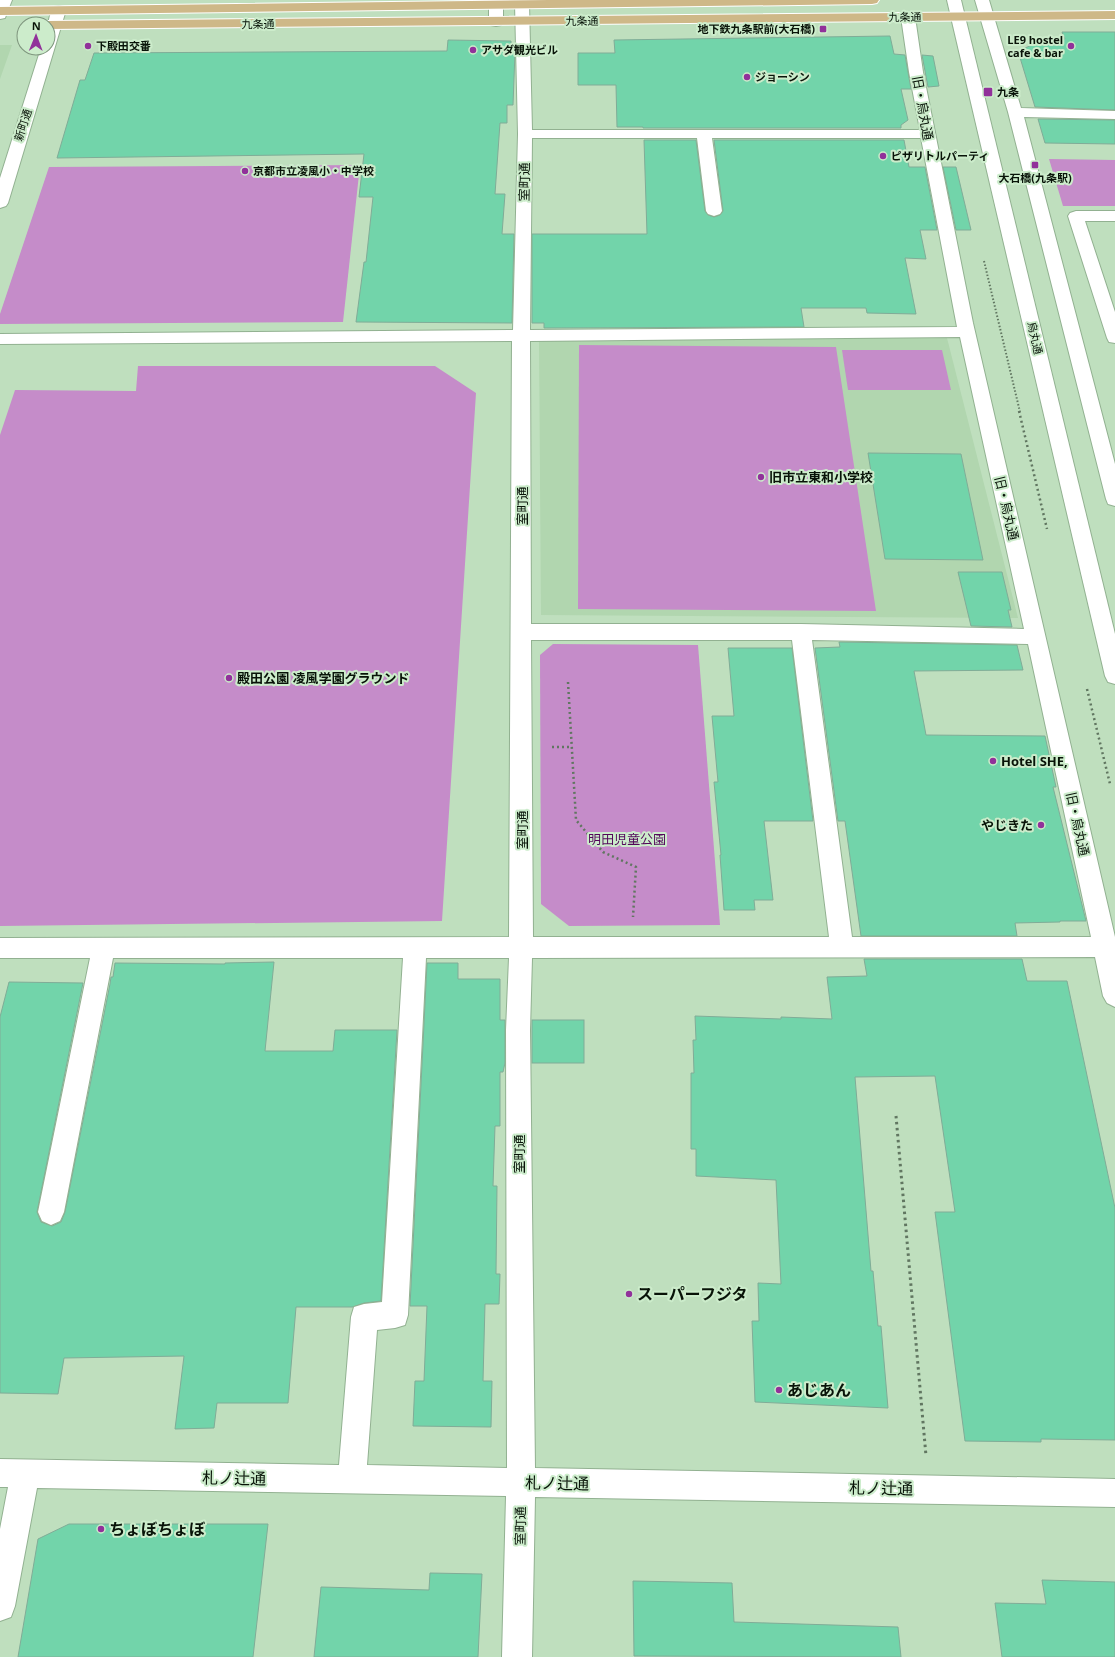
<svg xmlns="http://www.w3.org/2000/svg" width="1115" height="1657" font-family="'Open Sans','Noto Sans JP',sans-serif">
  <style>
    .built { fill: #b1d6af }
    .green { fill: #c58cc9 }
    .building { fill: #72d4aa; stroke: #80ac97 }
    .lines { fill: none; stroke-linecap: round; stroke-linejoin: round }
    .minor-casing { stroke: #92b191; stroke-width: 2 }
    .major-casing { stroke: #fff; stroke-width: 2 }
    .path-far2 { stroke: #617661; stroke-width: 2; stroke-dasharray: 1.5 2; stroke-linecap: butt }
    .path-far1 { stroke: #617661; stroke-width: 2.5; stroke-dasharray: 2 3; stroke-linecap: butt }
    .path { stroke: #617661; stroke-width: 3; stroke-dasharray: 2.5 3.5; stroke-linecap: butt }
    .minor { fill: #fff; fill-rule: evenodd }
    .major { fill: #ceb888; fill-rule: evenodd }
    .poi-dot { fill: #91319a; stroke: #cceccb; stroke-width: 1.5 }
    .labels { text-anchor: middle; stroke-width: 4; stroke-linejoin: round; paint-order: stroke }
    .far-street-label { font-size: 11px; fill: #081308; stroke: #cceccb }
    .far-poi-label { font-size: 11px; font-weight: bold; fill: #081308; stroke: #cceccb; text-anchor: start }
    .street-label { font-size: 13px; fill: #081308; stroke: #cceccb }
    .poi-label { font-size: 13px; font-weight: bold; fill: #081308; stroke: #cceccb; text-anchor: start }
    .park-label { font-size: 13px; fill: #53075a; stroke: #cceccb }
    .near-poi-label { font-size: 16px; font-weight: bold; fill: #081308; stroke: #cceccb; text-anchor: start }
    .near-street-label { font-size: 16px; fill: #081308; stroke: #cceccb }
  </style>
  <rect width="100%" height="100%" fill="#bfdfbe"/>
  <g class="built">
    <polygon points="0,45 12,45 0,79"/>
    <polygon points="946,334 1018,618 541,615 539,339"/>
  </g>
  <g class="green">
    <polygon points="1049,159 1115,160 1115,206 1063,206"/>
    <polygon points="360,165 343,322 0,324 0,314 49,167"/>
    <polygon points="579,345 836,347 876,611 578,609"/>
    <polygon points="842,350 942,350 951,390 848,390"/>
    <polygon points="138,366 435,366 476,393 442,921 0,926 0,435 15,390 136,391"/>
    <polygon points="553,644 698,645 720,925 569,926 541,904 540,655"/>
  </g>
  <g class="building">
    <polygon points="1062,32 1115,32 1115,110 1035,107 1018,51 1046,39 1065,39"/>
    <polygon points="890,36 894,54 905,55 911,89 901,89 908,120 901,125 901,128 643,128 643,127 617,127 616,85 578,85 578,53 615,53 614,40"/>
    <polygon points="448,40 511,41 511,52 515,52 513,105 507,105 507,123 500,123 495,194 505,194 502,234 514,234 512,323 356,322 364,262 366,262 373,197 359,197 364,154 57,158 80,80 85,80 94,53 447,51"/>
    <polygon points="922,55 933,56 939,86 928,87"/>
    <polygon points="1038,119 1115,120 1115,144 1045,143"/>
    <polygon points="644,140 696,140 705,211 708,215 714,217 720,215 723,211 714,140 904,140 909,167 925,167 937,230 920,230 926,259 905,258 916,314 867,313 866,308 801,308 804,327 544,328 544,323 532,323 532,234 647,234"/>
    <polygon points="943,167 956,167 971,230 956,230"/>
    <polygon points="868,453 961,454 983,560 885,559"/>
    <polygon points="958,572 1002,572 1011,610 1008,610 1012,627 971,626"/>
    <polygon points="839,642 1017,645 1023,670 914,671 926,735 1045,736 1056,787 1053,787 1086,921 1060,921 1060,922 1015,923 1017,936 861,936 845,821 838,821 815,648 840,647"/>
    <polygon points="728,648 792,648 813,821 764,821 773,900 754,900 755,910 724,910 720,855 721,855 714,782 718,782 712,716 734,716"/>
    <polygon points="864,959 1022,959 1027,981 1067,981 1115,1208 1115,1440 1041,1439 1041,1442 965,1441 935,1212 955,1212 935,1076 855,1077 871,1271 873,1271 878,1326 881,1326 888,1408 755,1402 752,1321 759,1321 758,1283 781,1284 776,1180 696,1176 696,1149 691,1149 691,1073 694,1073 693,1040 696,1040 695,1016 781,1019 781,1017 832,1019 827,977 867,976"/>
    <polygon points="274,962 265,1051 333,1051 335,1030 397,1030 381,1301 364,1303 353,1307 296,1307 288,1403 217,1403 214,1428 175,1429 184,1356 64,1358 58,1394 0,1393 0,1017 9,982 83,983 37,1212 41,1222 52,1226 61,1222 65,1212 110,984 111,977 113,977 115,963 225,964 225,963"/>
    <polygon points="427,963 458,963 458,979 500,979 500,1020 505,1020 505,1063 503,1072 500,1072 500,1126 495,1126 493,1186 497,1186 496,1274 500,1274 499,1304 485,1304 483,1381 492,1381 491,1427 413,1426 415,1381 424,1381 427,1306 410,1306"/>
    <rect x="532" y="1020" width="52" height="43"/>
    <polygon points="69,1524 268,1524 253,1657 18,1657 38,1539"/>
    <polygon points="430,1573 482,1574 478,1657 314,1657 321,1587 429,1590"/>
    <polygon points="1042,1580 1115,1582 1115,1657 1002,1657 995,1603 1046,1604"/>
    <polygon points="633,1581 732,1583 734,1622 898,1627 901,1657 634,1656"/>
  </g>
  <g class="lines">
    <defs>
      <g id="minor">
        <polygon points="0,0 12,0 5,18 0,19"/>
        <polygon points="489,0 503,0 503,22 501,25 496,26 491,25 489,22"/>
        <path d="M517 0H526L529 3 532 130H920L909 72 901 17 903 14 908 13 913 14 915 17 923 72 973 323 1115 937V1007L1107 1003 1103 996 1095 957 532 958 530 1030 535 1468 1115 1479V1507L535 1497 532 1657H502L506 1496 37 1488 15 1606 11 1617 0 1621V1529L8 1487H0V1459L339 1465 351 1317 354 1307 364 1304 382 1302 403 958H113L64 1212 60 1221 51 1225 42 1221 38 1212 90 958H0V938L509 937 512 341 0 344V334L513 330 518 134 515 3ZM532 138H697L706 211 708 214 714 216 720 214 722 211 712 138H921L957 327 530 330ZM960 337 1024 629 801 624H531L530 341ZM531 640H792L829 937H533ZM812 640 1028 644 1091 937H852ZM426 958H509L506 1030 507 1468 367 1465 377 1330 395 1328 405 1325 408 1315Z"/>
        <polygon points="947,0 961,0 1115,634 1115,684 1108,682 1105,676"/>
        <polygon points="975,0 989,0 1021,108 1115,111 1115,119 1024,117 1115,464 1115,506 1108,504 1106,499 1008,112"/>
        <path d="M59 6 64 7 66 10 8 203 6 206 0 208V178L41 48H48C48 34 46 19 54 7Z"/>
        <polygon points="1076,211 1115,211 1115,221 1085,221 1115,312 1115,343 1109,342 1107,338 1068,216 1070,213"/>
      </g>
      <g id="major">
        <polygon points="549,0 879,0 877,3 872,4 0,15 0,7"/>
        <polygon points="1115,11 1115,19 48,29 48,24 42,24 48,21"/>
      </g>
    </defs>
    <use href="#minor" class="minor-casing"/>
    <use href="#major" class="major-casing"/>
    <polyline class="path-far2" points="984,261 1020,412"/>
    <g class="path-far1">
      <polyline points="1019,411 1047,529"/>
      <polyline points="568,682 576,820 603,852 636,867 633,917"/>
      <polyline points="1087,689 1110,784"/>
      <polyline points="552,747 572,747"/>
    </g>
    <polyline class="path" points="896,1116 926,1456"/>
    <use href="#minor" class="minor"/>
    <use href="#major" class="major"/>
  </g>
  <g class="poi-dot">
    <rect x="819" y="25" width="8" height="8" rx="2"/>
    <circle cx="88" cy="46" r="4"/>
    <circle cx="1071" cy="46" r="4"/>
    <circle cx="473" cy="50" r="4"/>
    <circle cx="747" cy="77" r="4"/>
    <rect x="983" y="87" width="10" height="10" rx="2"/>
    <circle cx="883" cy="156" r="4"/>
    <rect x="1031" y="161" width="8" height="8" rx="2"/>
    <circle cx="245" cy="171" r="4"/>
    <circle cx="761" cy="477" r="4"/>
    <circle cx="229" cy="678" r="4"/>
    <circle cx="993" cy="761" r="4"/>
    <circle cx="1041" cy="825" r="4"/>
    <circle cx="629" cy="1294" r="4"/>
    <circle cx="779" cy="1390" r="4"/>
    <circle cx="101" cy="1529" r="4"/>
  </g>
  <g class="labels">
    <g class="far-street-label">
      <text transform="translate(905 17) rotate(-1)" y="4">九条通</text>
      <text transform="translate(582 21) rotate(-1)" y="4">九条通</text>
      <text x="258" y="28">九条通</text>
      <text transform="translate(23 125) rotate(-72)" y="4">新町通</text>
      <text transform="translate(1035 338) rotate(77)" y="4">烏丸通</text>
    </g>
    <g class="far-poi-label">
      <text x="815" y="33" text-anchor="end">地下鉄九条駅前(大石橋)</text>
      <text x="1063" y="44" text-anchor="end">LE9 hostel<tspan x="1063" dy="13">cafe &amp; bar</tspan></text>
      <text x="96" y="50">下殿田交番</text>
      <text x="481" y="54">アサダ観光ビル</text>
      <text x="755" y="81">ジョーシン</text>
      <text x="997" y="96">九条</text>
      <text x="891" y="160">ピザリトルパーティ</text>
      <text x="253" y="175">京都市立凌風小・中学校</text>
      <text x="1035" y="182" text-anchor="middle">大石橋(九条駅)</text>
    </g>
    <g class="street-label">
      <text transform="translate(923 108) rotate(80)" y="5">旧・烏丸通</text>
      <text transform="translate(524 182) rotate(-89)" y="5">室町通</text>
      <text transform="translate(522 506) rotate(-90)" y="5">室町通</text>
      <text transform="translate(1007 508) rotate(77)" y="5">旧・烏丸通</text>
      <text transform="translate(1078 824) rotate(78)" y="5">旧・烏丸通</text>
      <text transform="translate(522 830) rotate(-90)" y="5">室町通</text>
      <text transform="translate(519 1154) rotate(-90)" y="5">室町通</text>
      <text transform="translate(520 1526) rotate(-89)" y="5">室町通</text>
    </g>
    <g class="poi-label">
      <text x="769" y="482">旧市立東和小学校</text>
      <text x="237" y="683">殿田公園 凌風学園グラウンド</text>
      <text x="1001" y="766">Hotel SHE,</text>
      <text x="1033" y="830" text-anchor="end">やじきた</text>
    </g>
    <g class="park-label">
      <text x="627" y="844">明田児童公園</text>
    </g>
    <g class="near-poi-label">
      <text x="637" y="1300">スーパーフジタ</text>
      <text x="787" y="1396">あじあん</text>
      <text x="109" y="1535">ちょぼちょぼ</text>
    </g>
    <g class="near-street-label">
      <text transform="translate(234 1478) rotate(1)" y="6">札ノ辻通</text>
      <text transform="translate(557 1483) rotate(1)" y="6">札ノ辻通</text>
      <text transform="translate(881 1488) rotate(1)" y="6">札ノ辻通</text>
    </g>
  </g>
  <g transform="translate(36 36) rotate(1)"><circle r="19" fill="#cceccb" stroke="#7e957d"/>
  <path d="M0-3L7 15L0 10L-7 15Z" fill="#91319a"/>
  <text y="-6" font-size="11" font-weight="bold" text-anchor="middle" fill="#081308">N</text>
  </g>
</svg>
